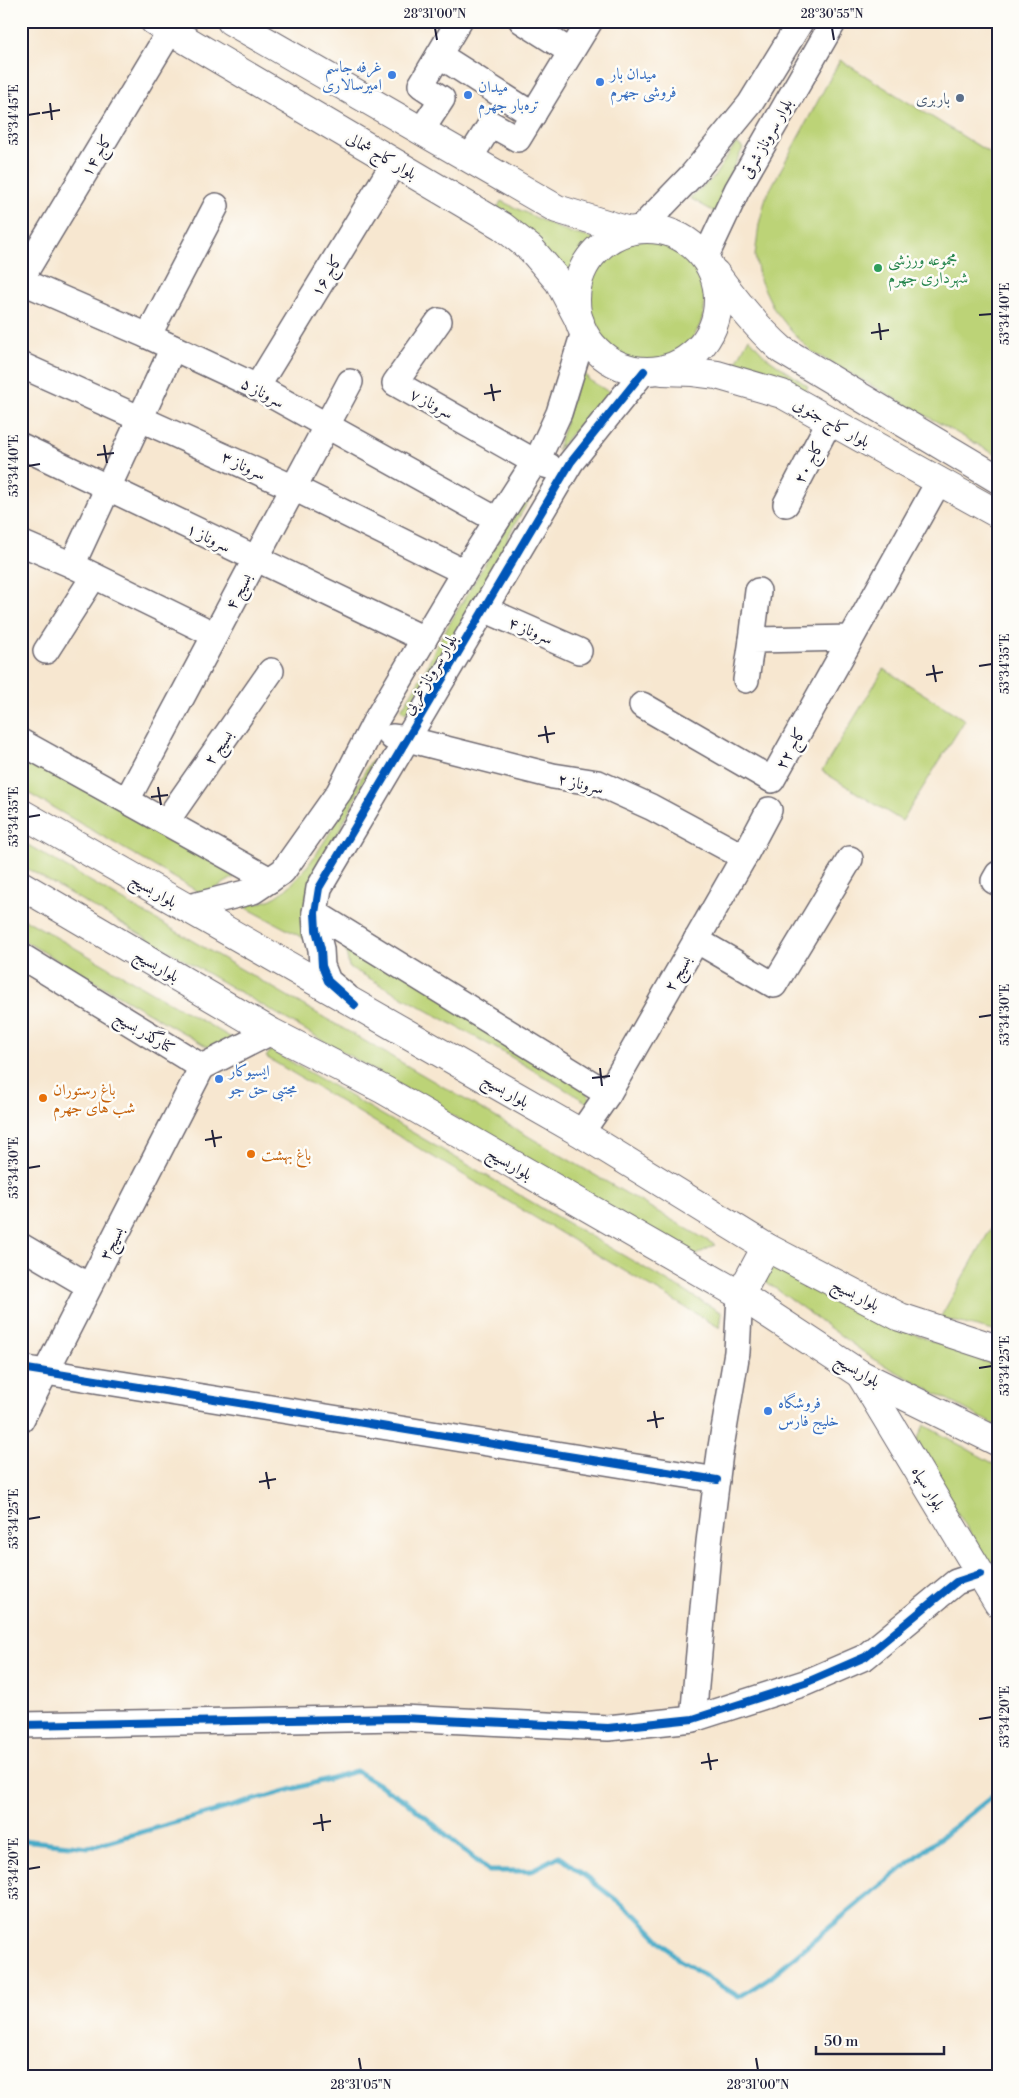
<svg xmlns="http://www.w3.org/2000/svg" width="1019" height="2098" font-family="'Libre Bodoni',Amiri,serif">
  <style>
    .green { fill: #bcd377; stroke: #6f7a59 }
    .lines { fill: none; stroke-linecap: round; stroke-linejoin: round }
    .stream { stroke: #47aac7; stroke-width: 5 }
    .minor-casing { stroke: #6d676f; stroke-width: 28 }
    .major-casing { stroke: #6d676f; stroke-width: 30 }
    .minor { stroke: #fff; stroke-width: 25 }
    .major { stroke: #fff; stroke-width: 28 }
    .cycleway-casing { stroke: #fdfcf7; stroke-width: 11 }
    .cycleway { stroke: #0057b8; stroke-width: 8 }
    .ticks { fill: none; stroke: #22223b; stroke-width: 2 }
    .shop-dot { fill: #3f7fe0; stroke: #fdfcf7; stroke-width: 2 }
    .service-dot { fill: #5c6f8a; stroke: #fdfcf7; stroke-width: 2 }
    .leisure-dot { fill: #2e9e5b; stroke: #fdfcf7; stroke-width: 2 }
    .food-dot { fill: #e8710a; stroke: #fdfcf7; stroke-width: 2 }
    .labels { text-anchor: middle; stroke-width: 5; stroke-linejoin: round; paint-order: stroke }
    .shop-label { font-size: 16px; fill: #366cbe; stroke: #fdfcf7; text-anchor: start }
    .service-label { font-size: 16px; fill: #4e5e75; stroke: #fdfcf7; text-anchor: end }
    .street-label { font-size: 16px; fill: #22223b; stroke: #fdfcf7 }
    .leisure-label { font-size: 16px; fill: #27864d; stroke: #fdfcf7; text-anchor: start }
    .food-label { font-size: 16px; fill: #c56008; stroke: #fdfcf7; text-anchor: start }
    .neatline { fill: none; stroke: #22223b; stroke-width: 2 }
    .ticks-label { font-size: 12px; text-anchor: middle; fill: #22223b }
  </style>
  <rect width="100%" height="100%" fill="#fdfcf7"/>
  <filter id="ink" filterUnits="userSpaceOnUse"><feTurbulence type="fractalNoise" baseFrequency=".02" numOctaves="2"/><feDisplacementMap in="SourceGraphic" scale="10" xChannelSelector="R" yChannelSelector="G"/><feConvolveMatrix kernelMatrix="1 2 1 2 8 2 1 2 1" color-interpolation-filters="sRGB"/></filter>
  <filter id="wash" filterUnits="userSpaceOnUse"><feTurbulence type="fractalNoise" baseFrequency=".0096" numOctaves="4" result="noise"/><feDisplacementMap in="SourceGraphic" scale="20" xChannelSelector="R" yChannelSelector="G"/><feGaussianBlur stdDeviation="1.12" result="paint"/><feColorMatrix in="noise" values="0 0 0 0 0 0 0 0 0 0 0 0 0 0 0 0 0 1.4 0 .05"/><feComposite in="paint" operator="in"/></filter>
  <g filter="url(#wash)">
    <rect width="100%" height="100%" fill="#f7e7d0"/>
    <g class="green">
      <polygon points="840,60 998,158 998,456 812,352 792,332 774,309 760,280 755,256 759,224 766,197"/>
      <polygon points="736,143 743,148 726,182 718,214 690,198 714,177"/>
      <path d="M501 201 558 228 575 234 597 239C578 256 574 256 570 283L496 211Z"/>
      <circle cx="644" cy="301" r="61"/>
      <polygon points="749,338 765,356 808,386 804,395 732,370"/>
      <polygon points="581,368 589,380 614,395 573,432 557,451"/>
      <polygon points="531,486 535,490 508,536 506,550 406,713 401,710 425,671 437,645"/>
      <polygon points="884,669 965,720 902,821 822,771"/>
      <polygon points="21,752 238,875 204,895 21,789"/>
      <path d="M371 761 373 762 326 858 320 947 243 906C251 904 261 903 269 900 308 885 349 797 371 761Z"/>
      <polygon points="21,841 715,1245 694,1256 21,865"/>
      <polygon points="21,917 237,1041 213,1050 21,939"/>
      <polygon points="341,926 569,1067 598,1109 506,1054 349,967"/>
      <polygon points="271,1050 722,1313 720,1328 266,1057"/>
      <polygon points="998,1216 998,1332 940,1318"/>
      <polygon points="769,1264 889,1324 983,1361 998,1364 998,1427 873,1359 761,1278"/>
      <polygon points="924,1425 998,1466 998,1577 915,1445"/>
    </g>
    <g class="lines">
      <polyline class="stream" points="21,1840 89,1847 356,1771 406,1801 489,1871 530,1871 559,1856 637,1916 679,1960 739,1997 769,1978 861,1901 998,1792"/>
    </g>
  </g>
  <g filter="url(#ink)">
    <g class="lines">
      <defs>
        <g id="minor">
          <polyline points="522,21 571,52"/>
          <polyline points="439,55 533,115"/>
          <polyline points="421,131 442,99 421,85 459,21"/>
          <polyline points="469,159 491,124 518,139 590,21"/>
          <polyline points="640,229 692,175 750,104 801,21"/>
          <polyline points="705,258 737,190 834,21"/>
          <polyline points="21,279 170,31"/>
          <polyline points="21,281 148,336 257,387 497,520"/>
          <polyline points="439,321 395,383 535,462 549,466"/>
          <polyline points="148,336 216,206"/>
          <polyline points="21,365 294,488 464,572"/>
          <polyline points="257,387 394,163"/>
          <polyline points="21,446 424,639"/>
          <polyline points="786,504 830,420"/>
          <polyline points="21,543 72,565 215,635"/>
          <polyline points="72,565 173,348"/>
          <polyline points="484,609 579,651"/>
          <polyline points="752,640 758,591"/>
          <polyline points="46,651 94,576"/>
          <polyline points="746,680 752,640 851,638"/>
          <polyline points="642,705 772,780 939,481"/>
          <polyline points="392,737 407,739 553,776 598,783 651,807 744,857"/>
          <polyline points="21,742 270,880"/>
          <polyline points="127,800 350,382"/>
          <polyline points="166,822 271,671"/>
          <polyline points="998,874 994,881 998,883"/>
          <polyline points="185,908 253,891 283,871 339,792 375,722 424,639 464,572 541,452 559,413 584,332"/>
          <polyline points="315,913 608,1094"/>
          <polyline points="696,940 774,985 850,859"/>
          <polyline points="21,956 202,1067 271,1032"/>
          <polyline points="346,996 328,981 322,966 321,949 316,930 315,913 319,888 571,462 644,371"/>
          <polyline points="581,1133 608,1094 744,857 769,810"/>
          <polyline points="21,1246 89,1286"/>
          <polyline points="21,1368 717,1480"/>
          <polyline points="21,1420 202,1067"/>
          <polyline points="693,1719 709,1542 720,1453 737,1352 740,1295"/>
          <polyline points="21,1725 402,1718 608,1728 693,1719 805,1683 865,1657 956,1582 980,1574"/>
        </g>
        <g id="major">
          <polyline points="154,21 502,226 531,249 559,282 580,322"/>
          <polyline points="231,21 557,209 629,231"/>
          <circle cx="647" cy="300" r="71"/>
          <path d="M715 273C736 301 756 327 782 350L998 479"/>
          <polyline points="662,371 693,372 717,375 782,394 998,514"/>
          <polyline points="21,813 581,1133 766,1247 900,1317 998,1349"/>
          <polyline points="21,885 271,1032 384,1090 740,1295 860,1374 998,1442"/>
          <polyline points="740,1295 766,1247"/>
          <polyline points="860,1374 998,1603"/>
        </g>
      </defs>
      <use href="#minor" class="minor-casing"/>
      <use href="#major" class="major-casing"/>
      <use href="#minor" class="minor"/>
      <use href="#major" class="major"/>
      <defs>
        <g id="cycleway">
          <polyline points="355,1005 328,981 322,966 321,949 316,930 315,913 319,888 571,462 644,371"/>
          <polyline points="21,1368 717,1480"/>
          <polyline points="21,1725 402,1718 608,1728 693,1719 805,1683 865,1657 956,1582 980,1574"/>
        </g>
      </defs>
      <use href="#cycleway" class="cycleway-casing"/>
      <use href="#cycleway" class="cycleway"/>
    </g>
  </g>
  <path class="ticks" d="M435 28 437 40M832 28 834 40M50 103 52 120M42 113 60 110M28 115 40 113M979 315 992 314M879 323 881 340M871 333 889 330M491 384 494 401M484 394 501 391M104 445 107 463M97 455 114 453M28 466 40 464M933 665 936 682M979 666 992 664M926 675 943 672M545 726 548 743M538 736 555 733M158 787 161 805M151 797 168 795M28 817 40 815M979 1017 992 1015M600 1068 602 1086M592 1078 610 1076M212 1130 215 1147M205 1140 222 1137M28 1168 40 1166M979 1368 992 1366M654 1411 657 1428M647 1421 664 1418M266 1472 269 1489M259 1482 276 1479M28 1519 40 1517M979 1719 992 1717M708 1753 711 1770M701 1763 718 1760M321 1814 323 1831M313 1824 331 1821M28 1869 40 1867M359 2058 361 2070M756 2058 758 2070"/>
  <g class="shop-dot">
    <circle cx="392" cy="75" r="5"/>
    <circle cx="600" cy="82" r="5"/>
    <circle cx="468" cy="95" r="5"/>
    <circle cx="219" cy="1079" r="5"/>
    <circle cx="768" cy="1411" r="5"/>
  </g>
  <circle class="service-dot" cx="960" cy="98" r="5"/>
  <circle class="leisure-dot" cx="878" cy="268" r="5"/>
  <g class="food-dot">
    <circle cx="43" cy="1098" r="5"/>
    <circle cx="251" cy="1154" r="5"/>
  </g>
  <g class="labels">
    <g class="shop-label">
      <text x="382" y="72" text-anchor="end">غرفه جاسم<tspan x="382" dy="18">امیرسالاری</tspan></text>
      <text x="610" y="79">میدان بار<tspan x="610" dy="18">فروشی جهرم</tspan></text>
      <text x="478" y="92">میدان<tspan x="478" dy="18">تره‌بار جهرم</tspan></text>
      <text x="229" y="1076">ایسیوکار<tspan x="229" dy="18">مجتبی حق جو</tspan></text>
      <text x="778" y="1408">فروشگاه<tspan x="778" dy="18">خلیج فارس</tspan></text>
    </g>
    <g class="service-label">
      <text x="950" y="104">باربری</text>
    </g>
    <g class="street-label">
      <text transform="translate(766 138) rotate(-61)" y="6">بلوار سروناز شرقی</text>
      <text transform="translate(96 155) rotate(-59)" y="6">کاج ۱۴</text>
      <text transform="translate(382 155) rotate(30)" y="6">بلوار کاج شمالی</text>
      <text transform="translate(326 275) rotate(-59)" y="6">کاج ۱۶</text>
      <text transform="translate(263 392) rotate(28)" y="6">سروناز ۵</text>
      <text transform="translate(432 403) rotate(28)" y="6">سروناز ۷</text>
      <text transform="translate(832 422) rotate(29)" y="6">بلوار کاج جنوبی</text>
      <text transform="translate(808 462) rotate(-62)" y="6">کاج ۲۰</text>
      <text transform="translate(244 465) rotate(25)" y="6">سروناز ۳</text>
      <text transform="translate(209 537) rotate(26)" y="6">سروناز ۱</text>
      <text transform="translate(238 591) rotate(-62)" y="6">بسیج ۴</text>
      <text transform="translate(531 630) rotate(23)" y="6">سروناز ۴</text>
      <text transform="translate(429 674) rotate(-59)" y="6">بلوار سروناز غربی</text>
      <text transform="translate(218 747) rotate(-55)" y="6">بسیج ۲</text>
      <text transform="translate(790 748) rotate(-61)" y="6">کاج ۲۲</text>
      <text transform="translate(581 783) rotate(13)" y="6">سروناز ۲</text>
      <text transform="translate(154 890) rotate(30)" y="6">بلوار بسیج</text>
      <text transform="translate(157 965) rotate(30)" y="6">بلواربسیج</text>
      <text transform="translate(677 973) rotate(-60)" y="6">بسیج ۲</text>
      <text transform="translate(145 1032) rotate(31)" y="6">کنارگذر بسیج</text>
      <text transform="translate(506 1090) rotate(30)" y="6">بلوار بسیج</text>
      <text transform="translate(510 1163) rotate(30)" y="6">بلواربسیج</text>
      <text transform="translate(111 1243) rotate(-63)" y="6">بسیج۳</text>
      <text transform="translate(856 1294) rotate(27)" y="6">بلوار بسیج</text>
      <text transform="translate(858 1370) rotate(30)" y="6">بلواربسیج</text>
      <text transform="translate(929 1488) rotate(59)" y="6">بلوار سپاه</text>
    </g>
    <g class="leisure-label">
      <text x="888" y="265">مجموعه ورزشی<tspan x="888" dy="18">شهرداری جهرم</tspan></text>
    </g>
    <g class="food-label">
      <text x="53" y="1095">باغ رستوران<tspan x="53" dy="18">شب های جهرم</tspan></text>
      <text x="261" y="1160">باغ بهشت</text>
    </g>
  </g>
  <rect width="1019" height="2098" fill="none" stroke="#fdfcf7" stroke-width="55"/>
  <path d="M816 2046v8h128v-8" fill="none" stroke="#22223b" stroke-width="2.5"/>
  <text x="824" y="2046" font-size="15" fill="#22223b" stroke="#fdfcf7" stroke-width="4" paint-order="stroke">50 m</text>
  <rect x="28" y="28" width="964" height="2042" class="neatline"/>
  <g class="ticks-label">
    <text x="435" y="18">28°31'00"N</text>
    <text x="832" y="18">28°30'55"N</text>
    <text transform="translate(14 115) rotate(-90)" y="4">53°34'45"E</text>
    <text transform="translate(1005 314) rotate(-90)" y="4">53°34'40"E</text>
    <text transform="translate(14 466) rotate(-90)" y="4">53°34'40"E</text>
    <text transform="translate(1005 664) rotate(-90)" y="4">53°34'35"E</text>
    <text transform="translate(14 817) rotate(-90)" y="4">53°34'35"E</text>
    <text transform="translate(1005 1015) rotate(-90)" y="4">53°34'30"E</text>
    <text transform="translate(14 1168) rotate(-90)" y="4">53°34'30"E</text>
    <text transform="translate(1005 1366) rotate(-90)" y="4">53°34'25"E</text>
    <text transform="translate(14 1519) rotate(-90)" y="4">53°34'25"E</text>
    <text transform="translate(1005 1717) rotate(-90)" y="4">53°34'20"E</text>
    <text transform="translate(14 1869) rotate(-90)" y="4">53°34'20"E</text>
    <text x="361" y="2089">28°31'05"N</text>
    <text x="758" y="2089">28°31'00"N</text>
  </g>
</svg>
